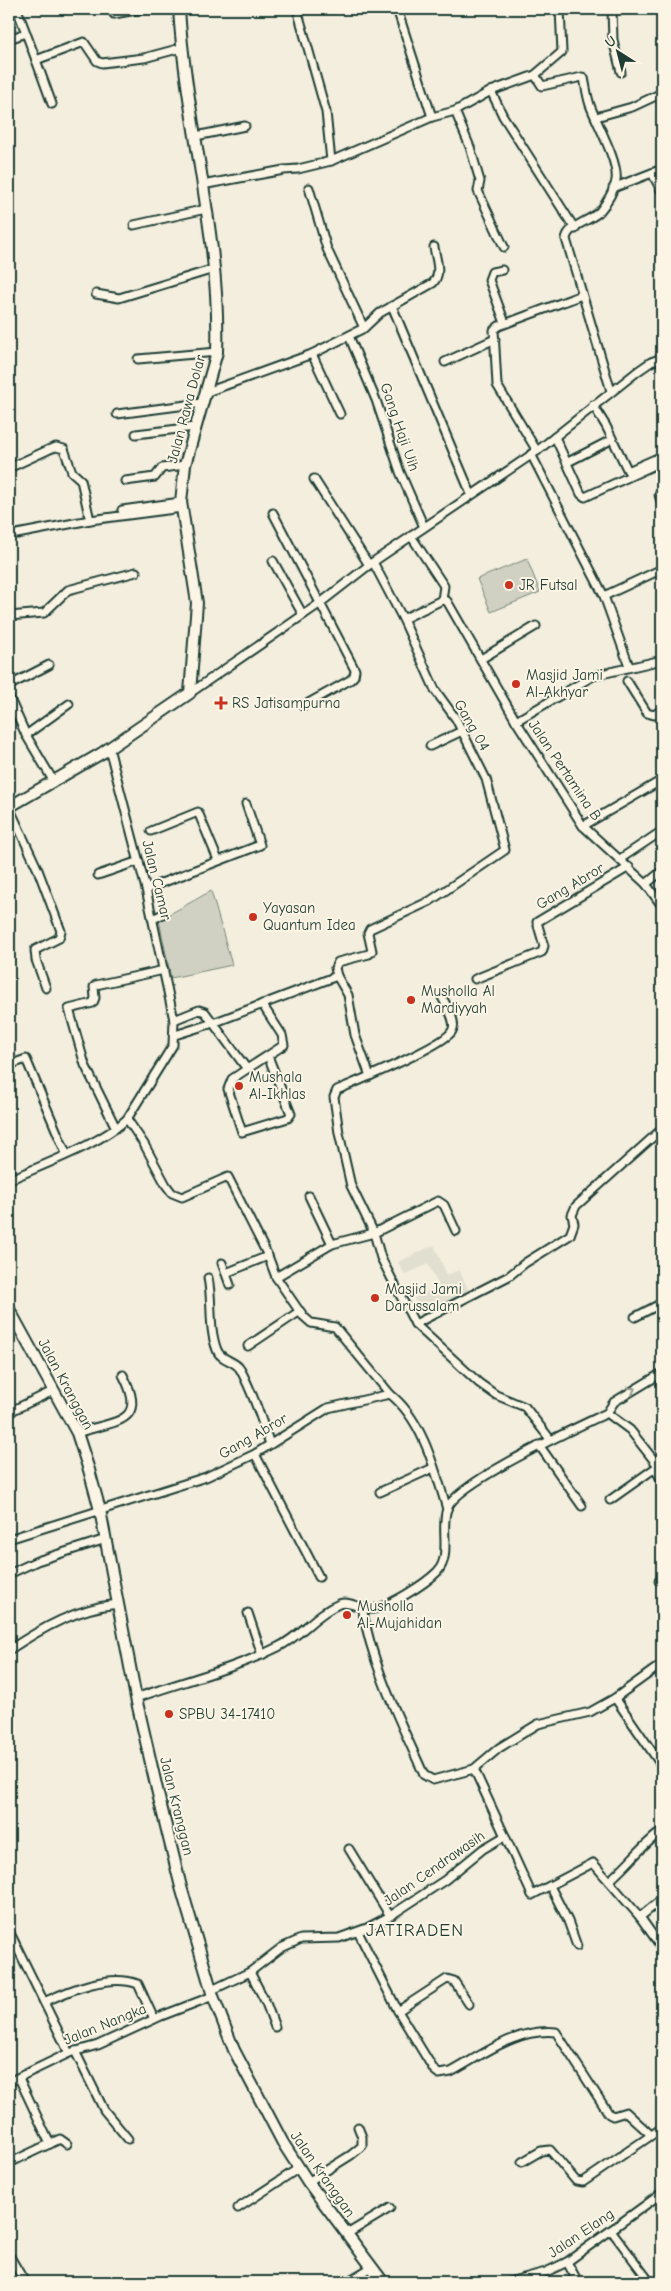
<svg xmlns="http://www.w3.org/2000/svg" width="671" height="2291" font-family="'Comic Neue',sans-serif">
  <style>
    .built { fill: #e1dfd0 }
    .green { fill: #d0d1c2; stroke: #78877b }
    .lines { fill: none; stroke-linecap: round; stroke-linejoin: round }
    .street-casing { stroke: #1f3d34; stroke-width: 11 }
    .secondary-casing { stroke: #1f3d34; stroke-width: 14 }
    .street { stroke: #fcf5e5; stroke-width: 7 }
    .secondary { stroke: #fcf5e5; stroke-width: 10 }
    .oneway { stroke: #8e998c }
    .poi-dot { fill: #c8321e; stroke: #fcf5e5; stroke-width: 2 }
    .labels { text-anchor: middle; stroke-width: 4; stroke-linejoin: round; paint-order: stroke }
    .street-label { font-size: 15px; fill: #1f3d34; stroke: #fcf5e5 }
    .poi-label { font-size: 15px; fill: #1f3d34; stroke: #fcf5e5; text-anchor: start }
    .quarter-label { font-size: 18px; letter-spacing: 1px; fill: #1f3d34; stroke: #fcf5e5 }
  </style>
  <rect width="100%" height="100%" fill="#f3eede"/>
  <filter id="ink" filterUnits="userSpaceOnUse"><feTurbulence type="fractalNoise" baseFrequency=".02" numOctaves="2"/><feDisplacementMap in="SourceGraphic" scale="10" xChannelSelector="R" yChannelSelector="G"/><feConvolveMatrix kernelMatrix="1 2 1 2 8 2 1 2 1" color-interpolation-filters="sRGB"/></filter>
  <g filter="url(#ink)">
    <polygon class="built" points="434,1245 447,1275 459,1270 470,1293 422,1316 414,1298 439,1286 428,1264 405,1275 398,1262"/>
    <g class="green">
      <polygon points="527,559 540,592 491,612 477,579"/>
      <polygon points="211,891 232,965 171,978 159,920"/>
    </g>
    <g class="lines">
      <defs>
        <g id="street">
          <polyline points="17,9 26,33"/>
          <polyline points="112,9 114,14 142,9"/>
          <polyline points="297,9 326,112 331,161"/>
          <polyline points="397,9 432,117"/>
          <polyline points="612,9 613,40 621,72"/>
          <polyline points="9,39 26,33 36,60 84,42 97,61 102,63 144,58 181,48"/>
          <polyline points="36,60 52,104"/>
          <path d="M535 75 542 86 582 77 584 78C586 87 587 96 590 105 596 122 619 162 616 180 615 189 606 204 600 211 591 221 568 225 566 239L611 391"/>
          <polyline points="491,91 503,116 575,229"/>
          <polyline points="455,111 470,147 480,181 478,191 504,247"/>
          <polyline points="596,117 632,107 662,93"/>
          <polyline points="196,136 245,126"/>
          <polyline points="652,173 662,192"/>
          <polyline points="202,185 284,170 298,169 331,161 432,117 455,111 491,91 535,75 562,52 560,9"/>
          <polyline points="309,188 327,249 364,328"/>
          <polyline points="613,188 662,169"/>
          <polyline points="134,225 206,209"/>
          <polyline points="661,226 662,229"/>
          <polyline points="502,270 492,272 489,280 505,323"/>
          <polyline points="96,294 119,298 214,269"/>
          <polyline points="392,306 471,494"/>
          <polyline points="349,336 376,400 400,472 424,527"/>
          <polyline points="312,354 340,414"/>
          <polyline points="138,359 217,352"/>
          <polyline points="445,362 495,339"/>
          <path d="M207 392 312 354 364 328 380 313 433 283C442 273 436 260 434 247"/>
          <polyline points="593,405 606,426 628,471 662,456"/>
          <polyline points="117,414 202,403"/>
          <polyline points="136,434 195,427"/>
          <polyline points="555,437 581,494 585,497 661,462"/>
          <polyline points="537,451 497,385 494,330 499,326 582,295"/>
          <polyline points="531,454 604,596 629,666"/>
          <polyline points="568,462 607,442"/>
          <polyline points="9,468 50,449 56,447 64,449 72,472 81,480 90,520"/>
          <polyline points="314,479 369,565"/>
          <polyline points="125,481 155,477 162,468 185,465"/>
          <polyline points="662,491 659,495 662,504"/>
          <polyline points="122,510 181,502"/>
          <polyline points="273,513 355,670 354,676 350,680 303,706"/>
          <polyline points="17,534 90,520 182,508"/>
          <polyline points="411,536 444,586 442,600"/>
          <polyline points="273,561 303,615"/>
          <polyline points="373,562 403,619 442,600 447,601 516,721 583,826 646,884 662,906"/>
          <polyline points="604,596 662,569"/>
          <polyline points="9,616 44,613 68,590 136,572"/>
          <polyline points="481,659 536,626"/>
          <polyline points="627,681 647,713 654,715 662,710"/>
          <polyline points="9,688 12,684 49,665"/>
          <polyline points="190,693 319,604 373,562 537,451 638,371 651,362 662,358"/>
          <polyline points="9,697 26,735 54,782"/>
          <polyline points="516,721 593,676 662,660"/>
          <polyline points="26,735 69,704"/>
          <polyline points="430,746 462,731"/>
          <polyline points="9,807 38,870 61,931 59,938 35,950 36,960 46,988"/>
          <polyline points="583,826 662,780"/>
          <polyline points="151,831 198,812 218,860"/>
          <polyline points="620,859 662,831"/>
          <polyline points="98,875 139,861"/>
          <polyline points="646,884 662,871"/>
          <polyline points="146,889 260,845 246,804"/>
          <polyline points="153,919 163,914"/>
          <polyline points="337,976 335,968 338,962 369,954 372,951 368,933 370,929 430,901 505,850 486,779 456,719 435,690 403,619"/>
          <polyline points="475,979 542,952 544,946 537,922 629,867"/>
          <path d="M441 995C445 1004 458 1022 452 1031 445 1045 356 1082 337 1090L334 1097 339 1133 351 1186 374 1233 381 1258 415 1324 479 1383 496 1395 525 1407 550 1439"/>
          <polyline points="174,1020 199,1010 205,1012 247,1069 232,1079 228,1089 242,1132 288,1118 291,1114 268,1056"/>
          <polyline points="175,1035 213,1023 337,976 348,995 355,1035 370,1076"/>
          <polyline points="9,1065 26,1059 65,1151"/>
          <polyline points="247,1069 284,1045 282,1035 262,1004"/>
          <path d="M127 1119 144 1144 166 1185 172 1193 182 1197 228 1177 268 1256 276 1277 302 1315 311 1323 335 1327 390 1394C423 1420 435 1470 447 1509"/>
          <polyline points="116,1128 85,1065 69,1009 93,1003 95,998 94,987 96,985 164,970"/>
          <polyline points="9,1168 10,1173"/>
          <path d="M9 1180C44 1164 99 1145 127 1119L173 1045 174 1020 146 889 109 748"/>
          <polyline points="309,1196 332,1244"/>
          <polyline points="222,1263 230,1285"/>
          <polyline points="226,1273 268,1256"/>
          <polyline points="276,1277 332,1244 374,1233 438,1201 444,1205 456,1231"/>
          <path d="M208 1278C213 1301 208 1327 217 1350 221 1361 235 1360 240 1369 253 1392 261 1419 270 1444"/>
          <polyline points="635,1317 662,1303"/>
          <polyline points="415,1324 509,1276 525,1263 570,1235 574,1224 572,1215 576,1206 662,1129"/>
          <polyline points="248,1346 300,1311 302,1314"/>
          <polyline points="9,1412 53,1391"/>
          <polyline points="607,1413 614,1402 662,1373"/>
          <path d="M77 1433C114 1420 149 1425 123 1375"/>
          <polyline points="539,1445 582,1506"/>
          <polyline points="255,1454 319,1577"/>
          <polyline points="660,1468 657,1472 662,1481"/>
          <polyline points="380,1492 433,1468"/>
          <polyline points="610,1500 658,1466"/>
          <polyline points="9,1539 206,1477 255,1454 328,1408 390,1394"/>
          <polyline points="9,1574 37,1561 106,1539"/>
          <polyline points="659,1581 662,1579"/>
          <path d="M362 1607C372 1666 400 1721 424 1775L433 1780 474 1769 499 1748 538 1724 590 1712 615 1698 662 1664"/>
          <polyline points="248,1613 262,1655"/>
          <path d="M9 1650C42 1628 77 1608 118 1604"/>
          <path d="M136 1698C183 1681 232 1670 278 1647 301 1636 315 1614 339 1604 351 1600 360 1610 372 1609 389 1607 425 1584 437 1572 452 1557 440 1527 447 1509 456 1482 578 1427 607 1413L630 1430 660 1468H662"/>
          <polyline points="615,1698 662,1766"/>
          <polyline points="474,1769 532,1895 593,1863 640,1917 662,1948"/>
          <polyline points="349,1849 390,1916"/>
          <path d="M609 1881C628 1865 642 1845 662 1831"/>
          <polyline points="550,1886 568,1921 577,1946"/>
          <polyline points="640,1917 662,1899"/>
          <polyline points="9,1931 69,2053"/>
          <path d="M358 1932 398 2011 434 2070 439 2074 451 2072C484 2054 517 2028 556 2032L609 2114 613 2116 626 2112 651 2135"/>
          <polyline points="250,1972 266,2003 275,2027"/>
          <polyline points="212,1990 250,1972 281,1948 301,1939 339,1938 367,1928 390,1916 445,1880 483,1849 505,1836"/>
          <path d="M44 2002C70 1990 110 1973 138 1984L154 2019"/>
          <polyline points="398,2011 447,1979 454,1981 469,2004"/>
          <polyline points="75,2051 104,2110 128,2139"/>
          <polyline points="19,2078 50,2144"/>
          <polyline points="9,2082 69,2053 98,2045 161,2016 213,1996"/>
          <polyline points="522,2162 541,2151 550,2150 576,2181 583,2182 662,2128"/>
          <polyline points="9,2163 60,2139 67,2144"/>
          <polyline points="308,2182 351,2155 362,2146 362,2137 358,2127"/>
          <polyline points="238,2208 299,2168"/>
          <polyline points="611,2230 650,2282"/>
          <polyline points="347,2234 390,2208"/>
          <polyline points="9,2255 23,2279 18,2282"/>
          <polyline points="567,2262 578,2282"/>
          <polyline points="347,2282 372,2267"/>
          <polyline points="509,2282 546,2272 567,2262 662,2193"/>
        </g>
        <g id="secondary">
          <path d="M9 807 102 753 190 693 197 603 181 502 185 465 217 352C221 236 186 123 179 9"/>
          <polyline points="9,1309 77,1433 89,1470 100,1510 136,1698 159,1798 181,1887 213,1996 234,2050 283,2143 308,2182 383,2282"/>
        </g>
      </defs>
      <use href="#street" class="street-casing"/>
      <use href="#secondary" class="secondary-casing"/>
      <use href="#street" class="street"/>
      <use href="#secondary" class="secondary"/>
    </g>
    <defs><path id="oneway-chevron" d="M-2-3.5L2.5 0L-2 3.5" fill="none" stroke-width="1.6" stroke-linecap="round" stroke-linejoin="round" transform="scale(1.25)"/></defs>
    <use class="oneway" href="#oneway-chevron" transform="translate(632 1390) rotate(-31)"/>
  </g>
  <g class="poi-dot">
    <circle cx="509" cy="585" r="5"/>
    <circle cx="516" cy="684" r="5"/>
    <path d="M218.5 695.5h5v5h5v5h-5v5h-5v-5h-5v-5h5z"/>
    <circle cx="253" cy="917" r="5"/>
    <circle cx="411" cy="1000" r="5"/>
    <circle cx="239" cy="1086" r="5"/>
    <circle cx="375" cy="1298" r="5"/>
    <circle cx="347" cy="1615" r="5"/>
    <circle cx="169" cy="1714" r="5"/>
  </g>
  <g class="labels">
    <g class="street-label">
      <text transform="translate(186 409) rotate(-75)" y="5">Jalan Rawa Dolar</text>
      <text transform="translate(400 427) rotate(71)" y="5">Gang Haji Uih</text>
      <text transform="translate(472 725) rotate(60)" y="5">Gang 04</text>
      <text transform="translate(565 770) rotate(56)" y="5">Jalan Pertamina B</text>
      <text transform="translate(157 880) rotate(76)" y="5">Jalan Camar</text>
      <text transform="translate(570 886) rotate(-31)" y="5">Gang Abror</text>
      <text transform="translate(66 1384) rotate(62)" y="5">Jalan Kranggan</text>
      <text transform="translate(253 1436) rotate(-30)" y="5">Gang Abror</text>
      <text transform="translate(177 1806) rotate(76)" y="5">Jalan Kranggan</text>
      <text transform="translate(434 1868) rotate(-35)" y="5">Jalan Cendrawasih</text>
      <text transform="translate(105 2024) rotate(-22)" y="5">Jalan Nangka</text>
      <text transform="translate(323 2174) rotate(55)" y="5">Jalan Kranggan</text>
      <text transform="translate(581 2233) rotate(-34)" y="5">Jalan Elang</text>
    </g>
    <g class="poi-label">
      <text x="519" y="590">JR Futsal</text>
      <text x="526" y="680">Masjid Jami<tspan x="526" dy="17">Al-Akhyar</tspan></text>
      <text x="232" y="708">RS Jatisampurna</text>
      <text x="263" y="913">Yayasan<tspan x="263" dy="17">Quantum Idea</tspan></text>
      <text x="421" y="996">Musholla Al<tspan x="421" dy="17">Mardiyyah</tspan></text>
      <text x="249" y="1082">Mushala<tspan x="249" dy="17">Al-Ikhlas</tspan></text>
      <text x="385" y="1294">Masjid Jami<tspan x="385" dy="17">Darussalam</tspan></text>
      <text x="357" y="1611">Musholla<tspan x="357" dy="17">Al-Mujahidan</tspan></text>
      <text x="179" y="1719">SPBU 34-17410</text>
    </g>
    <g class="quarter-label">
      <text x="415" y="1936">JATIRADEN</text>
    </g>
  </g>
  <rect width="671" height="2291" fill="none" stroke="#fcf5e5" stroke-width="30"/>
  <rect x="15" y="15" width="641" height="2261" fill="none" stroke="#1f3d34" stroke-width="2" filter="url(#ink)"/>
  <g transform="translate(618 52) rotate(324)" stroke="#fcf5e5" stroke-width="4" paint-order="stroke">
  <path d="M0-4L9 19L0 12L-9 19Z" fill="#1f3d34"/>
  <text y="-8" font-size="14" font-weight="bold" text-anchor="middle" fill="#1f3d34">U</text>
  </g>
</svg>
